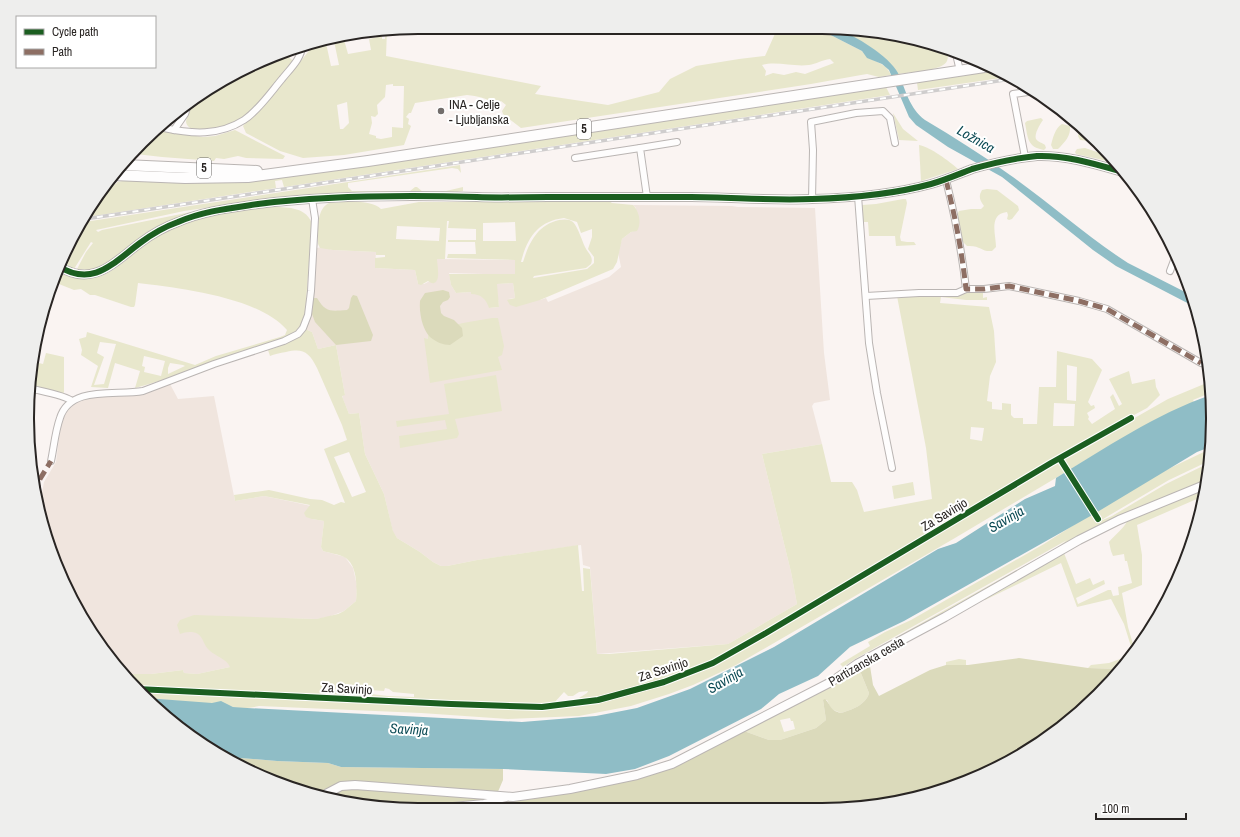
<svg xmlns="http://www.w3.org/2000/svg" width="1240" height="837" font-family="'Archivo Narrow',sans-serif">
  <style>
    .built { fill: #f0e5de }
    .green { fill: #e8e7cc; fill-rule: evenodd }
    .forest { fill: #dbdabb }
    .water { fill: #8fbdc6 }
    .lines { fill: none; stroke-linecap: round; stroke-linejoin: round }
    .minor-casing { stroke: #bab5b3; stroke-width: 8 }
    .tertiary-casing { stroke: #bab5b3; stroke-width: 10 }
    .primary-casing { stroke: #bab5b3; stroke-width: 12 }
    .minor { stroke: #fefdfd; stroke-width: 6 }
    .tertiary { stroke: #fefdfd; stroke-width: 8 }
    .primary { stroke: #fefdfd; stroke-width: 10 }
    .rail-casing { stroke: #cfcdcd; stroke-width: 3.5 }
    .rail { stroke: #fff; stroke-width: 2; stroke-dasharray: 6; stroke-linecap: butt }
    .quiet { stroke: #8d6e63; stroke-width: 5; stroke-dasharray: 10 5; stroke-linecap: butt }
    .cycleway-casing { stroke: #fff; stroke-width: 8 }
    .cycleway { stroke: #1b5e20; stroke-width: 6 }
    .poi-dot { fill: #726d6b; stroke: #fff; stroke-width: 1.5 }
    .labels { text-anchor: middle; stroke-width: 4; stroke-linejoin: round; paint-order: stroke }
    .shield { fill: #fff; stroke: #696665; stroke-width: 1 }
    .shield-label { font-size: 12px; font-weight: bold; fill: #292523 }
    .poi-label { font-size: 13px; fill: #292523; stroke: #fff; text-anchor: start }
    .street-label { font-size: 13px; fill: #292523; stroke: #fff }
    .water-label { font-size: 14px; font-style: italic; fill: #0b4a54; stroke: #fff }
    .rim { fill: none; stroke: #292523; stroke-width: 2 }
  </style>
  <rect width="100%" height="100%" fill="#faf4f2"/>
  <g class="built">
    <polygon points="633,205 732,206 738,207 815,208 824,353 830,400 814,403 812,406 822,444 762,454 791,572 797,604 728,644 597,654 590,567 583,565 581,545 477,560 447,566 441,566 433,562 420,552 397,538 393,532 384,494 365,454 359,413 349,414 343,399 342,395 345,395 336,345 318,349 312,332 305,329 312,314 317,248 322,247 333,250 376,252 375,268 415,270 418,284 424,284 430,281 433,283 437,280 437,259 515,260 515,275 449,273 451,285 456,293 471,292 471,294 478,294 487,300 490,308 499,307 496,284 513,283 515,298 508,299 540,300 546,298 548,302 609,277 621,267 618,252 622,239 631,232 637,230 636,208"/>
    <polygon points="170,384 178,399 214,396 235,501 264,496 293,502 311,506 312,519 324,521 321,547 323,551 345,557 353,568 357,586 356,601 344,611 328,617 316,619 281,618 230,667 197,674 184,673 183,670 151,674 125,674 79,614 39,508 44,482 56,462 61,421 66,411 75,403 93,395 129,395"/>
  </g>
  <g class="green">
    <path d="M778 27H815L862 51C870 63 885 60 891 75L879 77 867 74 861 75 811 84 521 128 503 114 502 111 506 105 501 101 499 103 496 101 494 103C485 98 478 96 467 95L415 103 411 113H409L406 117 409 119 408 124 411 126 404 145 344 155 303 158 280 151 246 133 243 126 281 83H283L316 42 343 36 348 54 371 50 369 39 382 36V39H385L386 30H387L386 56 541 86 535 94 608 105 659 92 670 79 696 66 739 59 765 56ZM334 41 339 65 331 66 326 43ZM830 59 834 63 805 74 796 72 784 75 773 73 765 76 766 71 762 65C777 61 793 67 809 65 816 64 822 60 830 59ZM393 84V86H404L403 128 392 127V137L381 139 376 138V136L369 134 372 123 371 116 375 117 378 114 377 105 385 97 386 85ZM347 102 349 123 343 129H340L337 105Z"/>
    <path d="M835 28 880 33 884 37 892 39V34H898L948 52C948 54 948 59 947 61 943 71 909 72 898 74 883 51 859 40 835 28Z"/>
    <path d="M284 52 293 61C275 81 262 106 239 120 230 125 189 139 186 122 186 119 188 116 188 113 191 105 194 99 201 93Z"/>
    <polygon points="998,69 1008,77 918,90 917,83 920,81"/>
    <polygon points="884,87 886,87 890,95 284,187 282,180 275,181 276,188 87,217 106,183 116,184 117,182 128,180 219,183 269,179 335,171"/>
    <polygon points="893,113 903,129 918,141 899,140"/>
    <path d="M1041 118 1043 120C1040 124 1034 134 1036 139 1038 142 1043 143 1045 145L1046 148 1044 150C1027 147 1028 138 1025 123L1027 121Z"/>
    <path d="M1062 124 1070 126C1071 136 1065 142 1058 149H1053L1051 145C1053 138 1055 128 1062 124Z"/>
    <polygon points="1079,129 1080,129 1095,139 1088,141 1080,140 1078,136"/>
    <polygon points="235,130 285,156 283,159 246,158 238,156 224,159 216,158 214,161 162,157 136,154 161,131 203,137 215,136"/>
    <path d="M919 145C930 147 949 161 958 169L921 181Z"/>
    <polygon points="1085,148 1103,154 1108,153 1116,163 1076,154 1075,152 1077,149"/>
    <polygon points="460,165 461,173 458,169 452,168 348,183 348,187 352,191 410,191 415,187 417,187 423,192 446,191 463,187 463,191 446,194 327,194 279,197 184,211 96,230 98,232 102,230 191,212 191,213 168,222 145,235 105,265 91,270 77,269 86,252 93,243 91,242 74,269 61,262 84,222"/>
    <path d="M987 189 997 190 1018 206 1019 210 1012 219 1009 220 1007 219 1008 215 1007 212C988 214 996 235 996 247L992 251C981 252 981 245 967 246L963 242 957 215 959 211 971 209H981L984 206C980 200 978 197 982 190Z"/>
    <polygon points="903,199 906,199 907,203 900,237 901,241 907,242 914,242 916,245 896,246 895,236 869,236 868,222 863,222 862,205 876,204"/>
    <path d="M609 201 612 203 633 205C639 211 642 223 637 231L631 232 622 239 617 262 613 269 540 300 516 307 510 305 507 300 515 298 513 283 497 284 499 307 489 308C486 299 481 294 471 294V292L456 293 451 285 449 274H515V260L447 258 448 254H476L475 242H448V240H476V229L448 228 449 221H447L445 259H437C437 264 441 281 434 283 432 284 430 282 428 281L421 285 418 284 415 270 375 268V258L385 257V255H376V252L333 250 320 248 318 244C318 231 316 209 329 203 342 202 372 199 381 209L419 202ZM564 218 577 222 581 233 592 229V237L588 249 594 257V263L587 269 533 278 534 276 586 268 591 264C594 257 588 253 585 247 582 241 578 227 573 222 570 219 564 219 559 220 537 225 529 243 523 262H521C527 238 538 221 564 218ZM515 222 516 241H483V223ZM397 226 440 228 439 241 396 239Z"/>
    <path d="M269 207C284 207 307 206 312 224L305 315C303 322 300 329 294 333 282 342 255 347 239 352 204 364 171 379 135 388L140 371 115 363 108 388 91 387 98 366 81 355 82 350 79 339 86 337 87 332 195 365 216 356 280 337 285 335 287 330C259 297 179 288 138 283L135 305 134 307H131L95 295H90L81 289 74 290 59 284 53 283 56 271C63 275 69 276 76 278 105 284 124 260 145 245 156 236 169 230 182 224 210 213 240 210 269 207ZM100 342 116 344 104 384 94 385 104 357 97 353ZM144 356 165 361 161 376 144 372 145 367 142 366ZM170 363 183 365 185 366 168 374V368Z"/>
    <path d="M965 293H983V298L987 297V300H966L941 297 940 303 989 307 994 331 996 362 990 376 987 401 992 402V409L1002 410V403L1011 404V415L1014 418H1023V424H1037L1039 387H1056L1057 351 1092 359 1102 370 1088 402 1091 406 1094 405 1095 408 1087 413 1089 417 1088 419 1092 424 1115 409 1110 397 1113 394 1119 406 1122 404 1109 379 1129 371 1132 384 1155 379 1156 387 1160 395 1147 408 1099 434 964 514 938 524 930 529 914 544 712 662 662 681 613 695 583 700 579 698 587 693 588 691 579 692 573 696H568L564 692 553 704 509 705 447 703 135 687 125 674H151L183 670 184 673 197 674 230 667C227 659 215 656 209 650 204 646 203 637 198 634 193 631 185 632 180 634L177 625 180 620 194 615 316 619 338 614 344 611 356 601C357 589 358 564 344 557 338 554 329 553 323 551L321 547 324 521 312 519 306 517 304 513 310 505 264 496 235 501 234 495 269 490 310 499 322 500 334 505 341 502 345 503 324 449 347 440 342 425 317 368C309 352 303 348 286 352 280 353 274 354 270 356L268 350C284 346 294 340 305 329L312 332 318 349 336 345 345 395 342 396 349 414 359 413 365 454 384 494 393 531 397 538 420 552 433 562 441 566H447L477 560 578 545 582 591H584L583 568 590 569 597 654H609L728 644 797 604 791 572 762 454 822 444 831 482H852L857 490 864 512 932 499 926 448 897 296 960 295ZM1067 365 1077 367 1076 401 1067 400ZM1054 403 1075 404 1074 426H1053ZM971 427 984 428 982 441 970 439ZM349 452 366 492 352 497 334 457ZM385 688 389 689 393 692 414 694V697L388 696 353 692V689L384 691Z"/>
    <polygon points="492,318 498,318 504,346 502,355 498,357 502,370 430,383 424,338 428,339 428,332 463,323"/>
    <polygon points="46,353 64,357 64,392 63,394 29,386 35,362 43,364"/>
    <polygon points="496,375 502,411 455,419 459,434 457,438 400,448 399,436 447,429 445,420 397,427 396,421 449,414 444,384"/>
    <path d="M1209 382 1210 393 1193 400 1194 402 1091 457 955 538 736 665 693 685 669 694 631 706 579 716 508 719 421 713 259 706C251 708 241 709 233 707 224 705 223 699 212 704L146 698 138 691C211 694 283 697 356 701 401 704 446 707 491 708 500 708 510 709 519 709 587 709 661 690 723 659L1094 441 1168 399Z"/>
    <polygon points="1210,449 1209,461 1169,480 1098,522 1112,516 1166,484 1209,463 1207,481 1143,507 878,651 875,649 1058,547 1067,540 855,659 843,667 840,664 870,646 868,642 885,632 911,620 1044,544 1102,507 1164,471"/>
    <polygon points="913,482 915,495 894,499 892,486"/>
    <path d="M1206 488V495L1137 525 1142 555V585L1122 593 1128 627 1135 651 1133 653 1124 624 1111 599 1077 607 1061 563 985 600 984 598 1064 553 1076 584 1090 578 1093 585 1104 580 1105 584 1076 598 1078 604 1108 590H1111L1113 596 1119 595 1118 587 1132 583 1127 561H1125L1124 554 1113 556 1111 551 1109 542C1114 536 1125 527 1127 521L1129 520Z"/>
    <polygon points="1131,655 1120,669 1088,668 1091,665 1109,663"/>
    <polygon points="959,659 966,660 966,665 946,665 946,662"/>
    <path d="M858 666 869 693C866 705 851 710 841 713L831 709 827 700H823L826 720 816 728 780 740H769L744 731ZM790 718 791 721H793L795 729 784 732 780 720Z"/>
  </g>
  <g class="forest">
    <path d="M443 290 449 292 450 297 448 300 443 302 440 306 441 313 444 316 454 320 462 328 463 336 450 345C443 345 436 342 430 337 422 329 419 312 420 301 421 299 423 296 425 293Z"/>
    <path d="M353 295 357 296 373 335 371 341 336 345 315 322 312 314 313 298H317C326 313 331 311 347 310L349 308 351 298Z"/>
    <path d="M1019 658 1088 668 1120 669 1098 695 1039 744 972 780 898 802 821 810H419L342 803 326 797 343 788 491 797 569 792 600 787 638 777 744 731 769 740H780L816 728 826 720 823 700 825 699C832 706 829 710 841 713 851 710 866 705 869 693L858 666H870L873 685 879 696 930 670 946 665H968Z"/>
    <polygon points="228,757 277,761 328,763 341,767 503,769 503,780 497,794 355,782 320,795 245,770"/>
  </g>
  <g class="water">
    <path d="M815 27C822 27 830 27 836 29 855 35 889 56 898 73 906 90 909 108 925 120 954 137 982 155 1010 175 1050 203 1086 236 1128 263L1191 295 1195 307 1116 266 1093 250 1002 177 948 147 916 125 909 117 889 70 882 64 867 58 862 51Z"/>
    <path d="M1211 395 1213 418 1210 447 1197 452 1094 514 904 621 850 647 818 676 779 694 761 709 669 756 635 769 606 774 503 769 341 767 328 763 277 761 228 757 146 698 212 703 221 701 233 707 247 708 522 722 596 716 637 708 690 689 774 647 938 549 956 543 1025 499 1055 486 1056 478C1106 448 1155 414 1211 395Z"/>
  </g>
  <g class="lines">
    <defs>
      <g id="minor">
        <polyline points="956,54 960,71"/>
        <path d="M164 128C192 134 219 136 244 120 258 111 271 92 282 79 289 70 302 58 302 46"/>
        <polyline points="174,130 185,114 188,105"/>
        <polyline points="1025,157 1013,94 1028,92"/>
        <polyline points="575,158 640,148"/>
        <path d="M946 180C955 216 962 252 966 289H984L1009 286 1079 301 1107 309 1201 363"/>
        <polyline points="858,196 869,343 877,393 892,468"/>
        <polyline points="647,197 640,148 677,142"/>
        <polyline points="812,199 813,150 811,122 856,113 883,111 890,118 895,143"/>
        <polyline points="1170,271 1176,255"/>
        <polyline points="866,296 919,293 957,293 966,289"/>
        <path d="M29 388C40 391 65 395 72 401"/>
        <path d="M51 461C54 447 55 432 60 418 70 385 116 396 143 391L214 364 284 341 298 334 303 328 308 315 311 291 315 218 312 199"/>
        <polyline points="440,810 453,806 484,803 506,798"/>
      </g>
      <g id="tertiary">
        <path d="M58 266C93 288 113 263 140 243 152 234 164 227 178 222 203 211 231 208 258 204 330 195 404 195 477 197 501 198 525 197 548 197 596 197 643 197 691 197 731 197 771 201 812 199 850 198 894 194 931 184 945 180 959 174 972 169 993 163 1015 158 1037 156 1066 155 1095 164 1123 172"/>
        <polyline points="322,796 341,786 355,785 513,797 570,789 637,775 672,764 831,682 857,664 945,617 1079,540 1119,520 1207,484"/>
      </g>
      <g id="primary">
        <polyline points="124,165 257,171"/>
        <polyline points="113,175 185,178 248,177 368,161 991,66"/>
      </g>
    </defs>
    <use href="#minor" class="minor-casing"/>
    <use href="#tertiary" class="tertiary-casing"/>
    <use href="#primary" class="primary-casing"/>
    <use href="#minor" class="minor"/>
    <use href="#tertiary" class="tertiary"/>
    <use href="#primary" class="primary"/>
    <defs>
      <polyline id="rail" points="85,219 1011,79"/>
    </defs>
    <use href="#rail" class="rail-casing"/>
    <use href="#rail" class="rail"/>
    <g class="quiet">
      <path d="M946 180C955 216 962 252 966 289H984L1009 286 1079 301 1107 309 1201 363"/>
      <polyline points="35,494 40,479 51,461"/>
    </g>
    <defs>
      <g id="cycleway">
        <path d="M58 266C93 288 113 263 140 243 152 234 164 227 178 222 203 211 231 208 258 204 330 195 404 195 477 197 501 198 525 197 548 197 596 197 643 197 691 197 731 197 771 201 812 199 850 198 894 194 931 184 945 180 959 174 972 169 993 163 1015 158 1037 156 1066 155 1095 164 1123 172"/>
        <polyline points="1060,459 1098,519"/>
        <polyline points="137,689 451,704 542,707 598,700 664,682 713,663 766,633 1051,463 1131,418"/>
      </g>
    </defs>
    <use href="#cycleway" class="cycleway-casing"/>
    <use href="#cycleway" class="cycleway"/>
  </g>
  <circle class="poi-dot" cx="441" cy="111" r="4"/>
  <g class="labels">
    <g class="shield">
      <rect x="577" y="119" width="14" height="20" rx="3"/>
      <rect x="197" y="158" width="14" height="20" rx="3"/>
    </g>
    <g class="shield-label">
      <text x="584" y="133">5</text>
      <text x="204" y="172">5</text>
    </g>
    <g class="poi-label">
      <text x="449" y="109">INA - Celje<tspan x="449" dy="15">- Ljubljanska</tspan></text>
    </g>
    <g class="street-label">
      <text transform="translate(944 514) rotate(-31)" y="5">Za Savinjo</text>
      <text transform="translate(866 661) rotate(-30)" y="5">Partizanska cesta</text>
      <text transform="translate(663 669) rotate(-18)" y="5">Za Savinjo</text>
      <text transform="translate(347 688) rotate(3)" y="5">Za Savinjo</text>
    </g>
    <g class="water-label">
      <text transform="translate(976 139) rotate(30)" y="5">Ložnica</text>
      <text transform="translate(1006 519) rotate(-30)" y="5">Savinja</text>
      <text transform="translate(725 680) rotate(-30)" y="5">Savinja</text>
      <text transform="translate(409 729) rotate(3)" y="5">Savinja</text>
    </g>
  </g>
  <path d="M0 0H1240V837H0ZM418 34H822A384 384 0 0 1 1206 418V419A384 384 0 0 1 822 803H418A384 384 0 0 1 34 419V418A384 384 0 0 1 418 34Z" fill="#eeeeed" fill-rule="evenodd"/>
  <path class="rim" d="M418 34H822A384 384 0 0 1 1206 418V419A384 384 0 0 1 822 803H418A384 384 0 0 1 34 419V418A384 384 0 0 1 418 34Z"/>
  <rect x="16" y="16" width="140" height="52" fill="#ffffff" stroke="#a9a8a7"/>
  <rect x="24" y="29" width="20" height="6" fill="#1b5e20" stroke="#a9a8a7"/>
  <text x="52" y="36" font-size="12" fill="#292523">Cycle path</text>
  <rect x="24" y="49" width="20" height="6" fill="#8d6e63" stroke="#a9a8a7"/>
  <text x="52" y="56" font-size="12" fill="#292523">Path</text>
  <path d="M1096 813v6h90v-6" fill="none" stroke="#292523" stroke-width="2"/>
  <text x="1102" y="813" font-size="12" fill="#292523" stroke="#ffffff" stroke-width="3" paint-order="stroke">100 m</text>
</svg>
